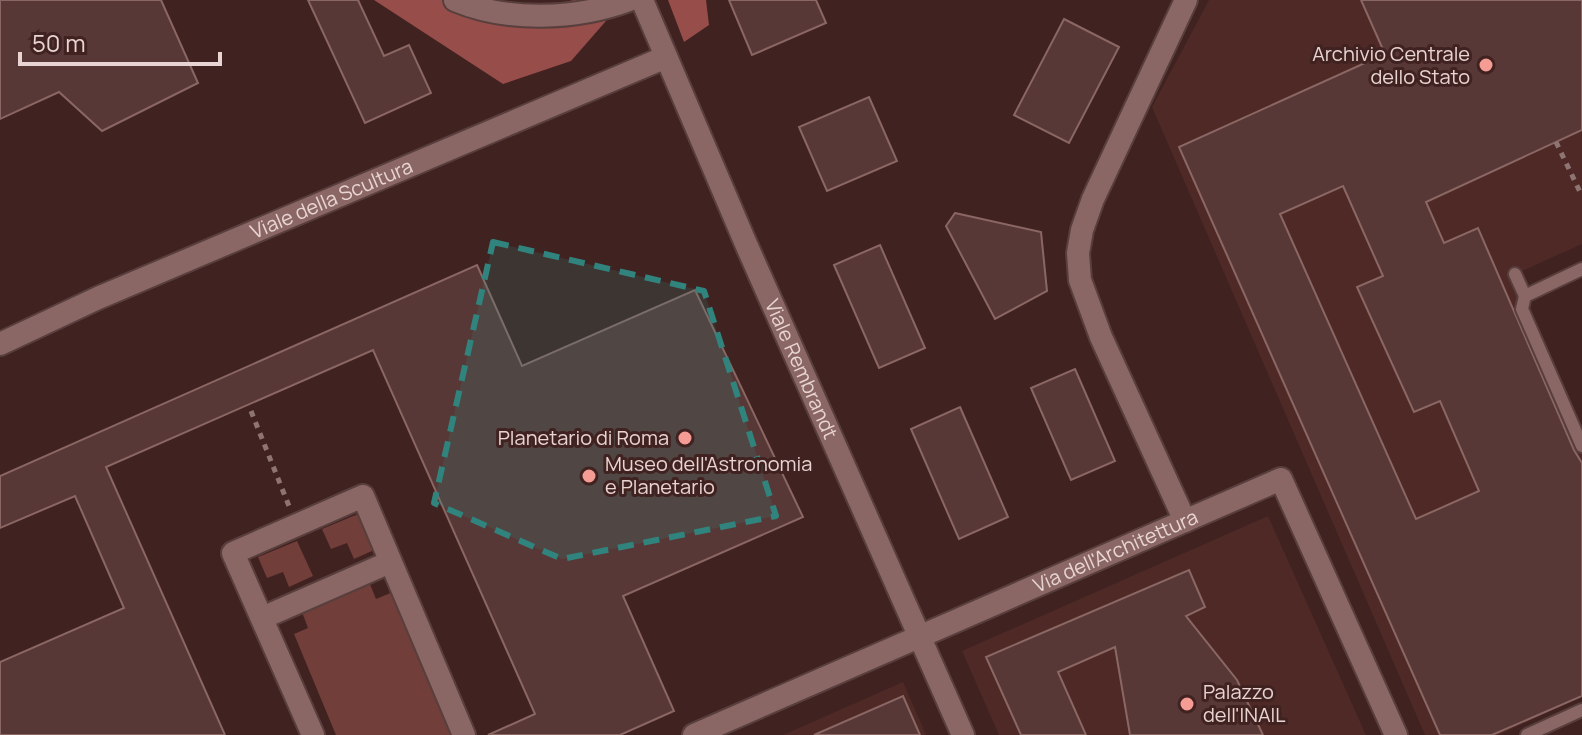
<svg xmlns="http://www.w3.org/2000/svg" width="1582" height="735" font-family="Manrope,sans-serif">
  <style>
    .built { fill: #4e2926 }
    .green { fill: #713e3a }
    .forest { fill: #974d49 }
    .building { fill: #583836; stroke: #8b6764; stroke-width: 2; fill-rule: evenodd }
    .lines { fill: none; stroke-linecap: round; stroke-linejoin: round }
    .service-casing { stroke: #583f3d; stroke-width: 16 }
    .minor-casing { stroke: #583f3d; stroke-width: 26 }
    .path { stroke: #8e7472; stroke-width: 5; stroke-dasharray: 6 6; stroke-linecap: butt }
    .service { stroke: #8a6764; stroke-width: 12 }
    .minor { stroke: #8a6764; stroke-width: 22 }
    .marked { fill: #30847d; fill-opacity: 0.2; stroke: #30847d; stroke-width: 6; stroke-dasharray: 16 10; stroke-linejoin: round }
    .poi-dot { fill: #f59c95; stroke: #402220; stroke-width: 3 }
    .labels { text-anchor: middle; stroke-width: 6; stroke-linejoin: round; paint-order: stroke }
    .poi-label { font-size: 20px; fill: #e8d4d2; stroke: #402220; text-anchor: end }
    .street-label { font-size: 20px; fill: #e8d4d2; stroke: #402220 }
  </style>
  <rect width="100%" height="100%" fill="#402220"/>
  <g class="built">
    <path d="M1209,0H1582V244L1511,276L1582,435V696L1499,735H1425L1152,107Z"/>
    <path d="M1268,516L1366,735H999L962,651Z"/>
    <path d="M903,682L926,735H783Z"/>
  </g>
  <g class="green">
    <path d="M358,514L374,550L354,559L347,543L331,549L322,529Z"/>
    <path d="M297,541L313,576L289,587L283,572L267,578L258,557Z"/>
    <path d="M370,584L376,599L393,592L452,735H336L294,634L308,628L302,612Z"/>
  </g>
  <g class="forest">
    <path d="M374,0H498L531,10L574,0H589L606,21L571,61L503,84Z"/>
    <path d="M668,0H706L709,25L684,42Z"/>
  </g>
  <g class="building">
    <path d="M0,0H161L198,83L102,131L59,92L0,119Z"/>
    <path d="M308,0H358L384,56L409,45L431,93L365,123Z"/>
    <path d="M729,0H816L826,23L752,55Z"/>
    <path d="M1361,0H1582V130L1426,202L1444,243L1478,228L1574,450L1582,463V696L1492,735H1440L1179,147L1385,54ZM1343,186L1383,276L1357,287L1414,412L1440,401L1479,491L1416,519L1280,214Z"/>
    <path d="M1064,19L1119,47L1069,143L1014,115Z"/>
    <path d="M869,97L897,161L827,191L799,127Z"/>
    <path d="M955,213L1041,232L1047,291L995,319L946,226Z"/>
    <path d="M880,245L925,348L879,368L834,265Z"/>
    <path d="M477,265L522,366L695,290L803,517L623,596L674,711L620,735H488L535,714L373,350L106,467L225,735H0V662L124,608L75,496L0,528V476Z"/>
    <path d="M1075,369L1115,461L1071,480L1031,388Z"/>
    <path d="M960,407L1008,517L959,539L911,429Z"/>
    <path d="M1189,570L1205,607L1186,616L1237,680L1263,735H1130L1115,647L1058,672L1086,735H1021L986,657Z"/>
    <path d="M903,696L920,735H814Z"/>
  </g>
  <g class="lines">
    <g class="service-casing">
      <g id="service">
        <path d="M1515,274L1525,296"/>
        <path d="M1525,296L1522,309L1582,446"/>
        <path d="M1525,296L1582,269"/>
        <path d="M1527,735L1582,710"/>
      </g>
    </g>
    <g class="minor-casing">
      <g id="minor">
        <path d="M455,0C507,22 576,20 629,0"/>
        <path id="s1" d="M642,0L746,244L963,735"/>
        <path id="s2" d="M0,344L98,298L666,57"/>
        <path d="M1185,521L1101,337L1080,280L1078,253L1082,230L1093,199L1186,0"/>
        <path d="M262,618L390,562"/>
        <path d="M313,735L233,553L363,496L464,735"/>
        <path id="s3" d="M694,735L1281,479L1396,735"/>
      </g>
    </g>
    <g class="path">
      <path d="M1556,142L1582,196"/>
      <path d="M251,411L289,506"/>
    </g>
    <use href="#service" class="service"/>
    <use href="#minor" class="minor"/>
  </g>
  <path class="marked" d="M493,242L704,291L776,516L562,559L434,503Z"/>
  <g class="poi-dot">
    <circle cx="1486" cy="65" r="8"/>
    <circle cx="685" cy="438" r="8"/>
    <circle cx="589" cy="476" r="8"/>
    <circle cx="1187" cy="704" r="8"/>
  </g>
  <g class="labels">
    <g class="poi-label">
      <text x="1470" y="61">Archivio Centrale<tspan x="1470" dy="23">dello Stato</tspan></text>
      <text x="669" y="445">Planetario di Roma</text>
      <text x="605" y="471" text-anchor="start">Museo dell'Astronomia<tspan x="605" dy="23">e Planetario</tspan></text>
      <text x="1203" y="699" text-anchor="start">Palazzo<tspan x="1203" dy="23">dell'INAIL</tspan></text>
    </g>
    <g class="street-label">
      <text dy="7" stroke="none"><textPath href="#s2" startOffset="362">Viale della Scultura</textPath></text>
      <text dy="7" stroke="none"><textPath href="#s1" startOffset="402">Viale Rembrandt</textPath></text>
      <text dy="7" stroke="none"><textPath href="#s3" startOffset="460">Via dell'Architettura</textPath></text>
    </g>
  </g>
  <path d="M20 52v12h200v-12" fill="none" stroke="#e8d4d2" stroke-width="4"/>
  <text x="32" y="52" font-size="24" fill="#e8d4d2" stroke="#402220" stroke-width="6" paint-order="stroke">50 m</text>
</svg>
